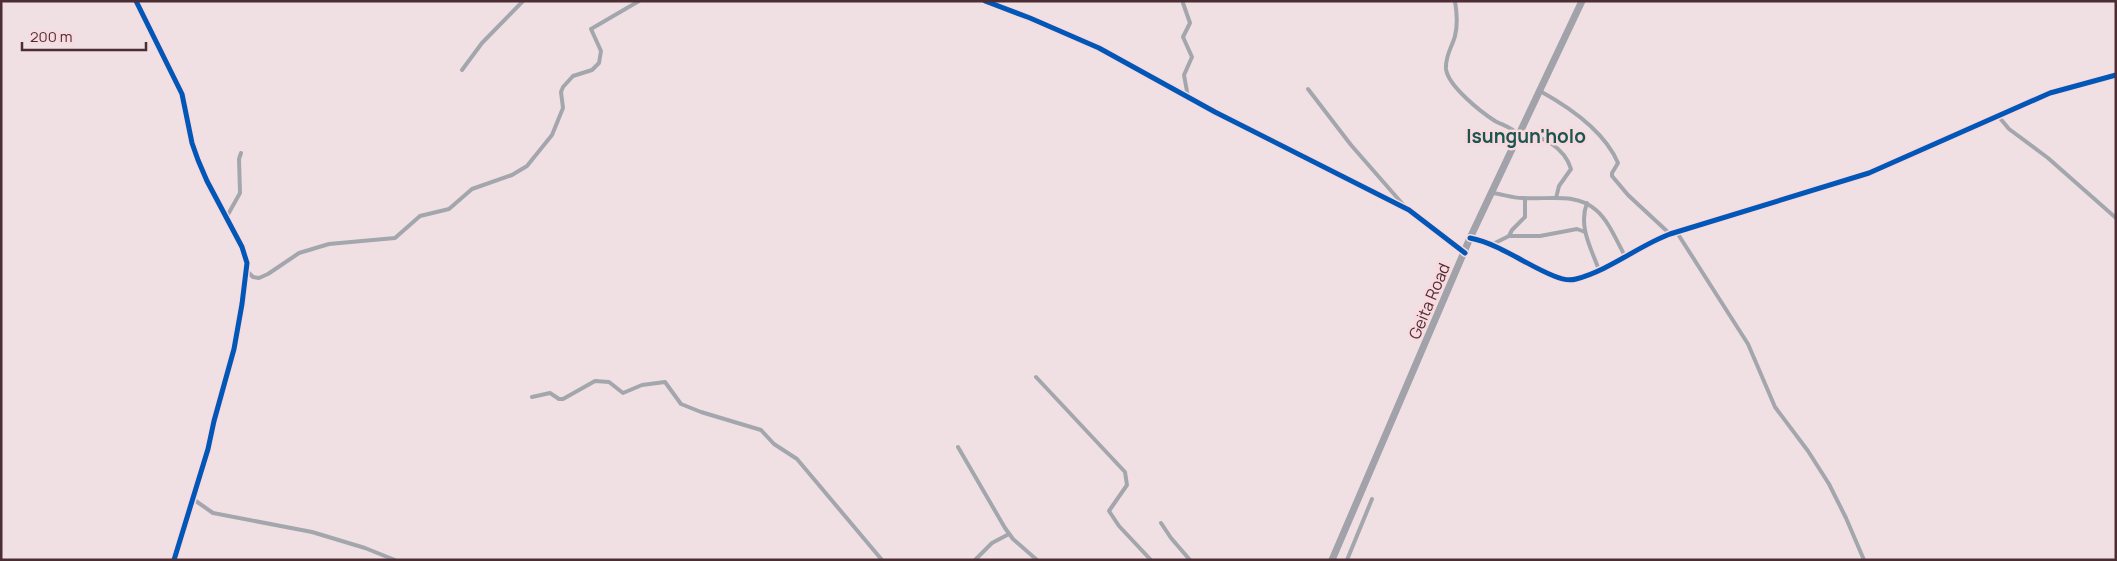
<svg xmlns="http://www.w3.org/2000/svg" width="2117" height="561" font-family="Manrope,sans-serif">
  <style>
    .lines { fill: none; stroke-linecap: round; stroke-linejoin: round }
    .street { stroke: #a3a7ad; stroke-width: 4 }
    .highway { stroke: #a1a2aa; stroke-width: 7 }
    .cycleway-casing { stroke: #f8d9de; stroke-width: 8 }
    .cycleway { stroke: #0057b8; stroke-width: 5 }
    .labels { text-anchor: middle; stroke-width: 5; stroke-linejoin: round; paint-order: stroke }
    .street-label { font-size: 16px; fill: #4b2d33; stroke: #f8d9de }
    .quarter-label { font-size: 19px; font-weight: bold; fill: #1a5550; stroke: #f8d9de }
  </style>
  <rect width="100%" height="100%" fill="#f1e0e3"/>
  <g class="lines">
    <g class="street">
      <path d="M136,1L182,94L192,143L198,160L207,181L242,247L247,263L242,304L234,349L214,421L208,449L174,560"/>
      <path d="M985,1L1030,18L1099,48L1215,112L1409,210L1465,253"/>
      <path d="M1455,1C1457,13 1458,24 1455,36C1452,47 1445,56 1446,69C1448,86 1481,112 1495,121C1502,125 1514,128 1518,135"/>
      <path d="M1183,3L1190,23L1183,37L1192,57L1184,75L1188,97"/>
      <path d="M462,70L482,43L523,1"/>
      <path d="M1308,89L1351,145L1407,209"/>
      <path d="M1540,91C1569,107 1605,132 1618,163L1612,173V176L1628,195L1670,234"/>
      <path d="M1999,117L2009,129L2048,158L2116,218"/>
      <path d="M1521,131C1542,137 1564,146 1571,169L1559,186L1556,198"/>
      <path d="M1492,193C1502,194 1512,198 1522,198C1547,200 1576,192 1596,210C1609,221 1617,242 1625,256"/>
      <path d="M1587,203C1578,226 1591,248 1599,270"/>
      <path d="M226,218L240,193L239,159L241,153"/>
      <path d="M1676,231L1748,344L1775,407L1808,451L1829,484L1846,518L1864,560"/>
      <path d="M1509,236L1512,230L1525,217V198"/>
      <path d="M1470,238C1500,244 1526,265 1554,276C1561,279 1569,281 1576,279C1610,270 1638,246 1670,234L1869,173L2050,93L2116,75"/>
      <path d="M1491,245L1509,236H1540L1577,229L1585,232"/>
      <path d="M247,271L253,277L259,278L268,274L299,253L329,244L395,238L420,216L449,209L472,189L512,175L527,166L552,135L563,108L561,92L563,87L573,76L592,70L599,63L601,51L591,29L639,1"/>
      <path d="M1036,377L1125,472L1127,485L1109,511L1119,526L1151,560"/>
      <path d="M532,397L550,393L559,399H563L595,381L609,382L623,393L642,385L665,382L681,404L701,412L761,430L774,444L797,459L882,560"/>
      <path d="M958,447L1005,528L1013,539L1037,560"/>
      <path d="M193,499L213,513L312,532L365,548L395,560"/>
      <path d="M1161,523L1171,538L1190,560"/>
      <path d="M975,560L992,543L1009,534"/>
      <path d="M1347,560L1372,499"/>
    </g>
    <path class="highway" d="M1332,560L1470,238L1582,1"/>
    <g class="cycleway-casing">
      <g id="cycleway">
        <path d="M136,1L182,94L192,143L198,160L207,181L242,247L247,263L242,304L234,349L214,421L208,449L174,560"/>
        <path d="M985,1L1030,18L1099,48L1215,112L1409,210L1465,253"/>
        <path d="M1470,238C1500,244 1526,265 1554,276C1561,279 1569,281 1576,279C1610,270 1638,246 1670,234L1869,173L2050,93L2116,75"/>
      </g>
    </g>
    <use href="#cycleway" class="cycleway"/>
  </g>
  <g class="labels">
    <g class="street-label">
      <text transform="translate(1429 301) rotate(-67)" y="6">Geita Road</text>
    </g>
    <g class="quarter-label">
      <text x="1526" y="143">Isungun'holo</text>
    </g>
  </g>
  <rect width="2117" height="561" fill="none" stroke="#4b2d33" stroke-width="5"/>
  <path d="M22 42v8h124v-8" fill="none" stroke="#4b2d33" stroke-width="2.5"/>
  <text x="30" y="42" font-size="15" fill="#4b2d33" stroke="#f8d9de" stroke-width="4" paint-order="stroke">200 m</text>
</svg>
